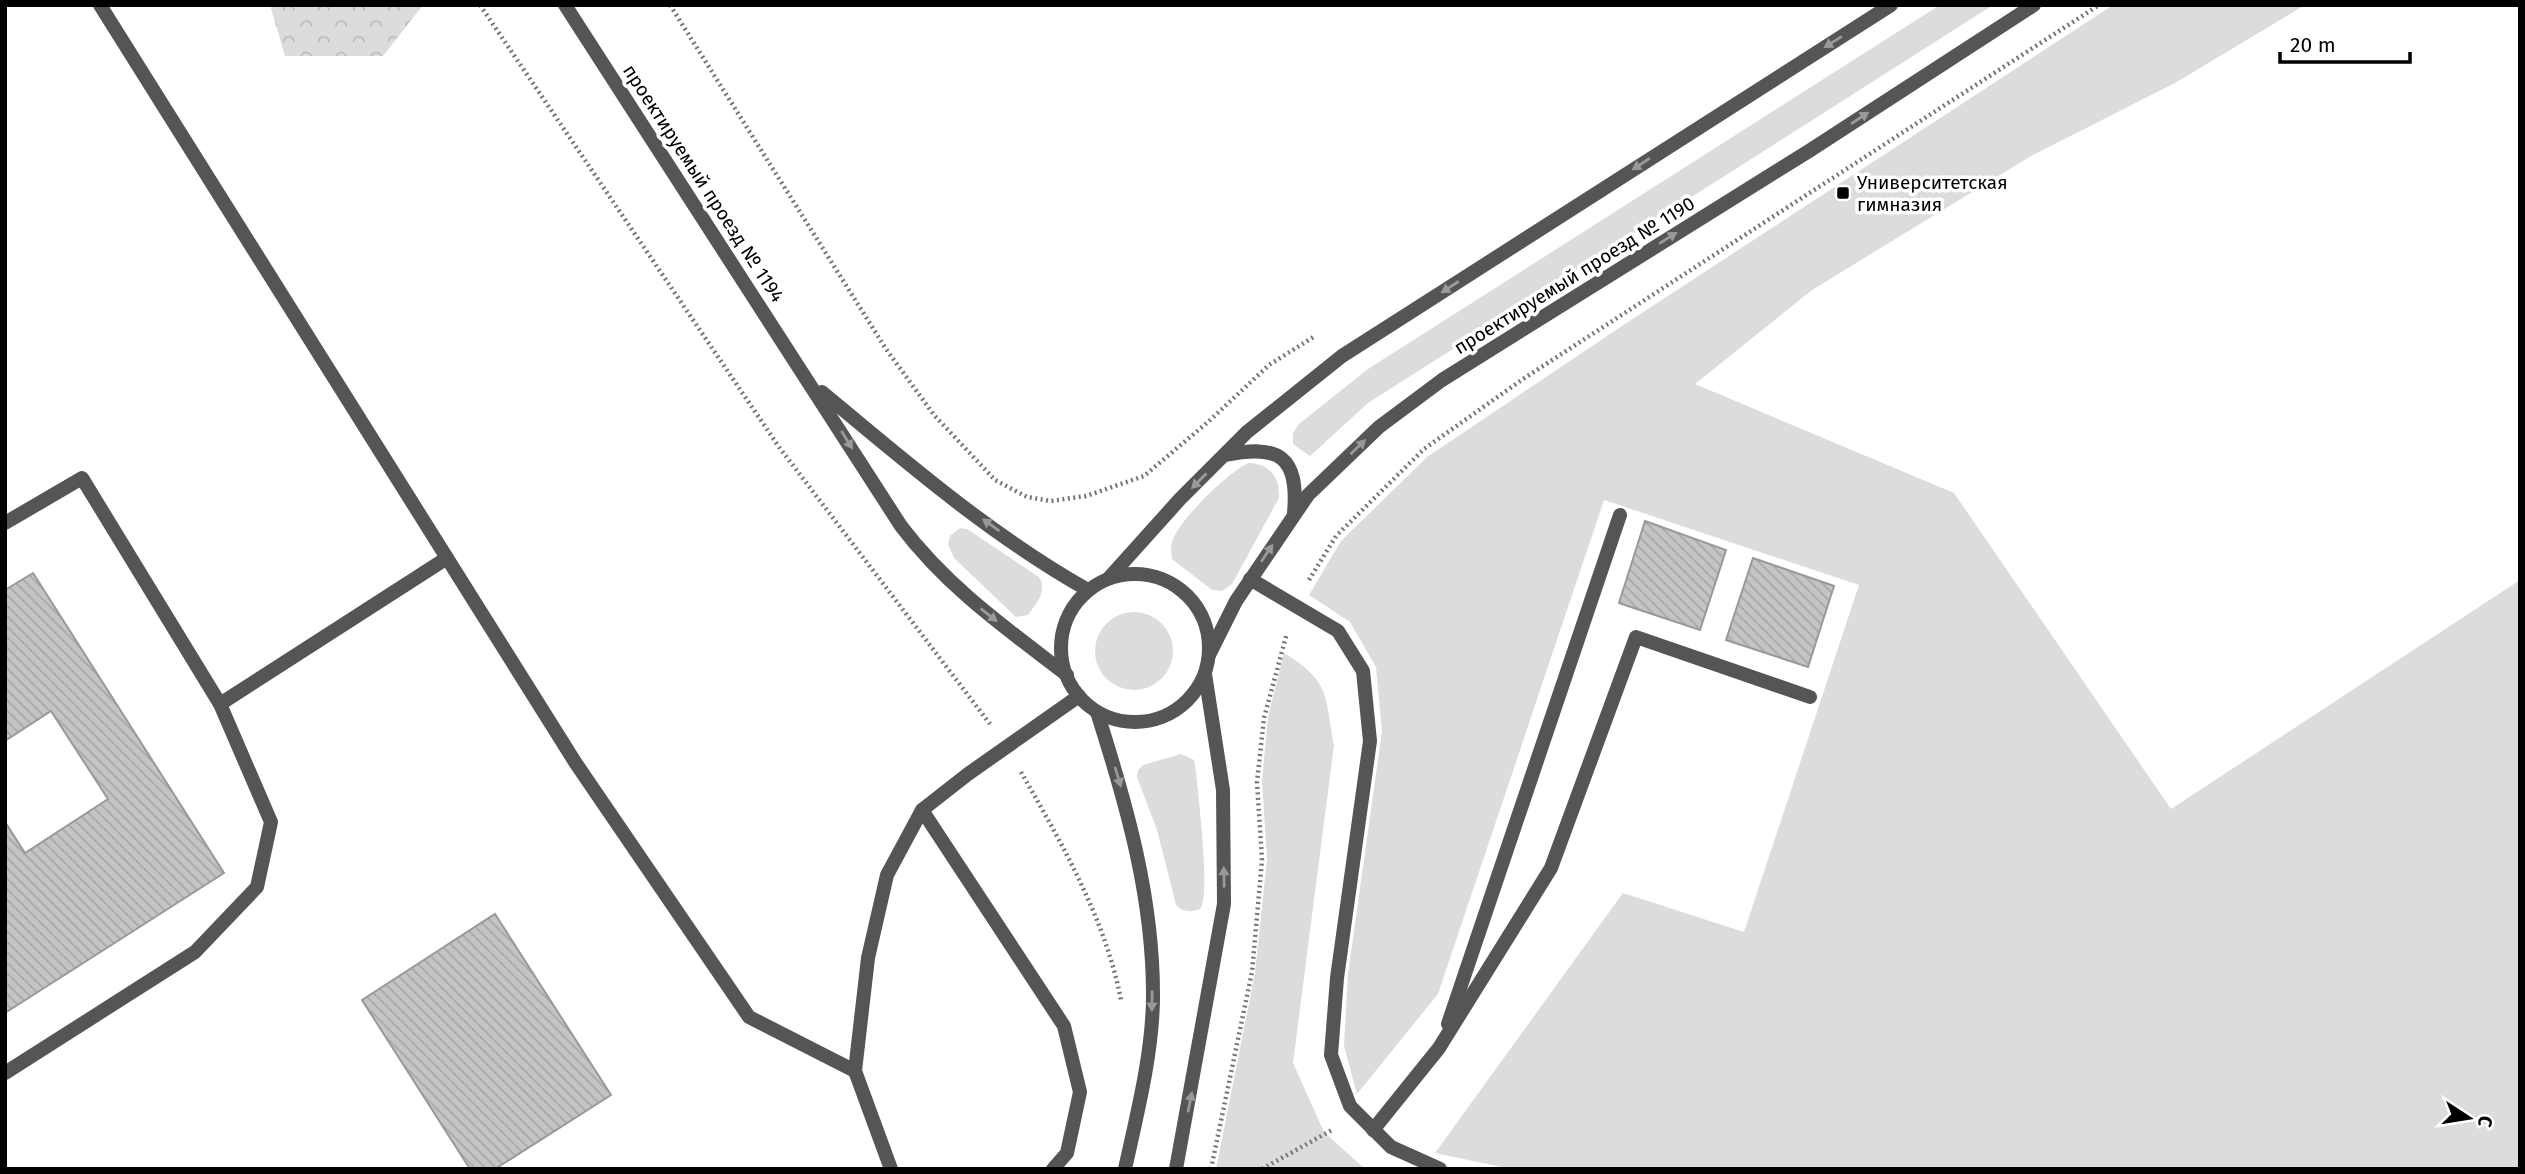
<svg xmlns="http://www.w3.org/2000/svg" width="2525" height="1174" font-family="'Fira Sans',sans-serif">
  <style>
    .green { fill: #dcdcdc }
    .forest { fill: url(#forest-crowns) }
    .building { fill: url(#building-back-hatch); stroke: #999; stroke-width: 2 }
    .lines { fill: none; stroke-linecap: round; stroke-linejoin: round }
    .path { stroke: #777; stroke-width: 4.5; stroke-dasharray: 2 3.5; stroke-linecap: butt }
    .lane { stroke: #555; stroke-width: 14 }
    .street { stroke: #555; stroke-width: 14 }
    .oneway { fill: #999 }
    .poi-dot { fill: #000; stroke: #fff; stroke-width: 2.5 }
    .labels { text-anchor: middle; stroke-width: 7; stroke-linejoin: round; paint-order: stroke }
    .poi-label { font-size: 19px; fill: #000; stroke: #fff; text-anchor: start }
    .street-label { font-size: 19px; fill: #000; stroke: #fff }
  </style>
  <defs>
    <pattern id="forest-crowns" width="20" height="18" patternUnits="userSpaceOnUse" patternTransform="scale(1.75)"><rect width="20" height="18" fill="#dcdcdc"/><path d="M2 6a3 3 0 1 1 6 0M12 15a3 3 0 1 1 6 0" fill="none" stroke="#bbb"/></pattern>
    <pattern id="building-back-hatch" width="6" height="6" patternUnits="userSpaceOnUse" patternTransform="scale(1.75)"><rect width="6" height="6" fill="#c4c4c4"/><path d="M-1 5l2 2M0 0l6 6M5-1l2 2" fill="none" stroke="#a7a7a7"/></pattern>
  </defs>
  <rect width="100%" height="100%" fill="#fff"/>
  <g class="green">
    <path d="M1940,5H1993L1368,403L1310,456L1293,444V433L1299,424L1368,369Z"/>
    <path d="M2113,5H2305L2175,83L2031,156L1812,290L1695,384L1954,493L2171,809L2520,580V1169H1511L1435,1153L1623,893L1744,932L1859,585L1604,500L1438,994L1357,1094L1344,1046L1348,974L1382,731L1376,667L1350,622L1309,595L1341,541L1427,457L1625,324Z"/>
    <path d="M1249,463C1270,464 1280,477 1279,498L1232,584L1222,591L1212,590L1172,559C1171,551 1170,545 1174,537C1182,518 1230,470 1249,463Z"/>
    <path d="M960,528L967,529L1039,577C1048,592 1036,603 1028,615L1016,617L954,558L948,544L950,536Z"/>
    <circle cx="1134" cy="651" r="39"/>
    <path d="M1284,653C1330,681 1325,695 1334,745L1293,1063L1324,1132L1365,1169H1216L1255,973L1267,859L1262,781L1268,717Z"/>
    <path d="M1181,754L1194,760L1196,772C1198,795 1211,896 1200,909C1190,912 1184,913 1176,905L1157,830L1137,777L1138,770L1143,765Z"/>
  </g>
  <path class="forest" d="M270,5H423L383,56H285Z"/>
  <g class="building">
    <path d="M1645,521L1726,550L1700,630L1619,603Z"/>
    <path d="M1753,558L1834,586L1808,667L1726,640Z"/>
    <path d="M33,573L224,873L5,1013V822L25,853L108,799L51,711L5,741V590Z"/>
    <path d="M495,914L611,1095L495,1169H470L362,1000Z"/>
  </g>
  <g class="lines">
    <g class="path">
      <path d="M480,5L779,447L990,724"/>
      <path d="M670,5L886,349L934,415L995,480L1027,497L1051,501L1086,496L1144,476L1208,422L1269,365L1315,336"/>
      <path d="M1309,580L1336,536L1424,449L1523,379L2099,5"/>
      <path d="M1021,772C1062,844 1105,918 1121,1000"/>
      <path d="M1211,1169L1252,972L1262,860L1257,782L1264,718L1287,633"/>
      <path d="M1262,1169L1332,1130"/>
    </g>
    <g class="lane">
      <path d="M100,5L575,762L749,1017L855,1071"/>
      <path d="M5,523L82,478L220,704L271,822L257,887L195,952L5,1073"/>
      <path d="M1250,579L1338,631L1363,671L1370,741L1337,978L1331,1055L1350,1106L1391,1147L1440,1169"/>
      <path d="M220,704L447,558"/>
      <path d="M922,810L1064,1026L1080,1092L1067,1153L1053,1169"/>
      <path d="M1448,1024L1620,515"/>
      <path d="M1373,1130L1439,1048L1551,868L1636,637L1810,697"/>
      <path d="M891,1169L855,1071L868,958L887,875L922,810L968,774L1079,696"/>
    </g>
    <g class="street">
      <path d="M565,5L901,526C947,587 1007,629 1067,675"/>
      <path d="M822,392C907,463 992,536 1088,590"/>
      <path d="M1225,455C1279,444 1299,456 1294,513"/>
      <circle cx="1135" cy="648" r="74"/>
      <path d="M1109,578L1180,499L1247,432L1342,356L1891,5"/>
      <path d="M1209,655L1236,601L1308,495L1379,427L1442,380L1809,151L2034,5"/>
      <path d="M1097,712C1127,806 1154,900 1153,1000C1152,1056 1137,1114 1125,1169"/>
      <path d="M1176,1169L1224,904L1223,790L1205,674"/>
    </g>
  </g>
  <defs><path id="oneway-solid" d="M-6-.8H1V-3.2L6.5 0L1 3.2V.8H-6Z" transform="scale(1.75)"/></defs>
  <g class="oneway">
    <use href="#oneway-solid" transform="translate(1833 42) rotate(148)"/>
    <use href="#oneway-solid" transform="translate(1860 118) rotate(-33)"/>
    <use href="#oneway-solid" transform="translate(1641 164) rotate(147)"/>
    <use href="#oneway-solid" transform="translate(1668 238) rotate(-32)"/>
    <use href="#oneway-solid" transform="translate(1450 287) rotate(147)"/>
    <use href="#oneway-solid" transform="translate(847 440) rotate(58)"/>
    <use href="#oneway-solid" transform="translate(1358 447) rotate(-44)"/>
    <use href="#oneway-solid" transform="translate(1199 481) rotate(135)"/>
    <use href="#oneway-solid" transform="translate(991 525) rotate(-144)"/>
    <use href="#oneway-solid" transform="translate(1267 553) rotate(-56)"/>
    <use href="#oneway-solid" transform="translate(989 615) rotate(38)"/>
    <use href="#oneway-solid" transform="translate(1118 777) rotate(73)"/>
    <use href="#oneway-solid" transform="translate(1224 877) rotate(-91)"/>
    <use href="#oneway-solid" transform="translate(1152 1001) rotate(91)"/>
    <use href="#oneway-solid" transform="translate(1190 1102) rotate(-79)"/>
  </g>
  <rect class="poi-dot" x="1836" y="186" width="14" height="14" rx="3.5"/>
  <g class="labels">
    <g class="poi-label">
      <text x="1857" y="189">Университетская<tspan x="1857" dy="22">гимназия</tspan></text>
    </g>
    <g class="street-label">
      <text transform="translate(704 183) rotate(57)" y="7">проектируемый проезд № 1194</text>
      <text transform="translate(1574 275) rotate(-32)" y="7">проектируемый проезд № 1190</text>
    </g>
  </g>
  <rect width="2525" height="1174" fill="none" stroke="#000000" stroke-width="14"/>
  <g transform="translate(2469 1118) rotate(102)" stroke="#ffffff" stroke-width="5" paint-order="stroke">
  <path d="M0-5L12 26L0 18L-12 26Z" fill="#000000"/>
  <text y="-10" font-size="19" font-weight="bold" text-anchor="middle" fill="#000000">С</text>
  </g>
  <path d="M2280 52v10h130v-10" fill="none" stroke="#000000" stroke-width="3.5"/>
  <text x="2290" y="52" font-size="21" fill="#000000" stroke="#ffffff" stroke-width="5" paint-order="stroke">20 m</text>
</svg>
